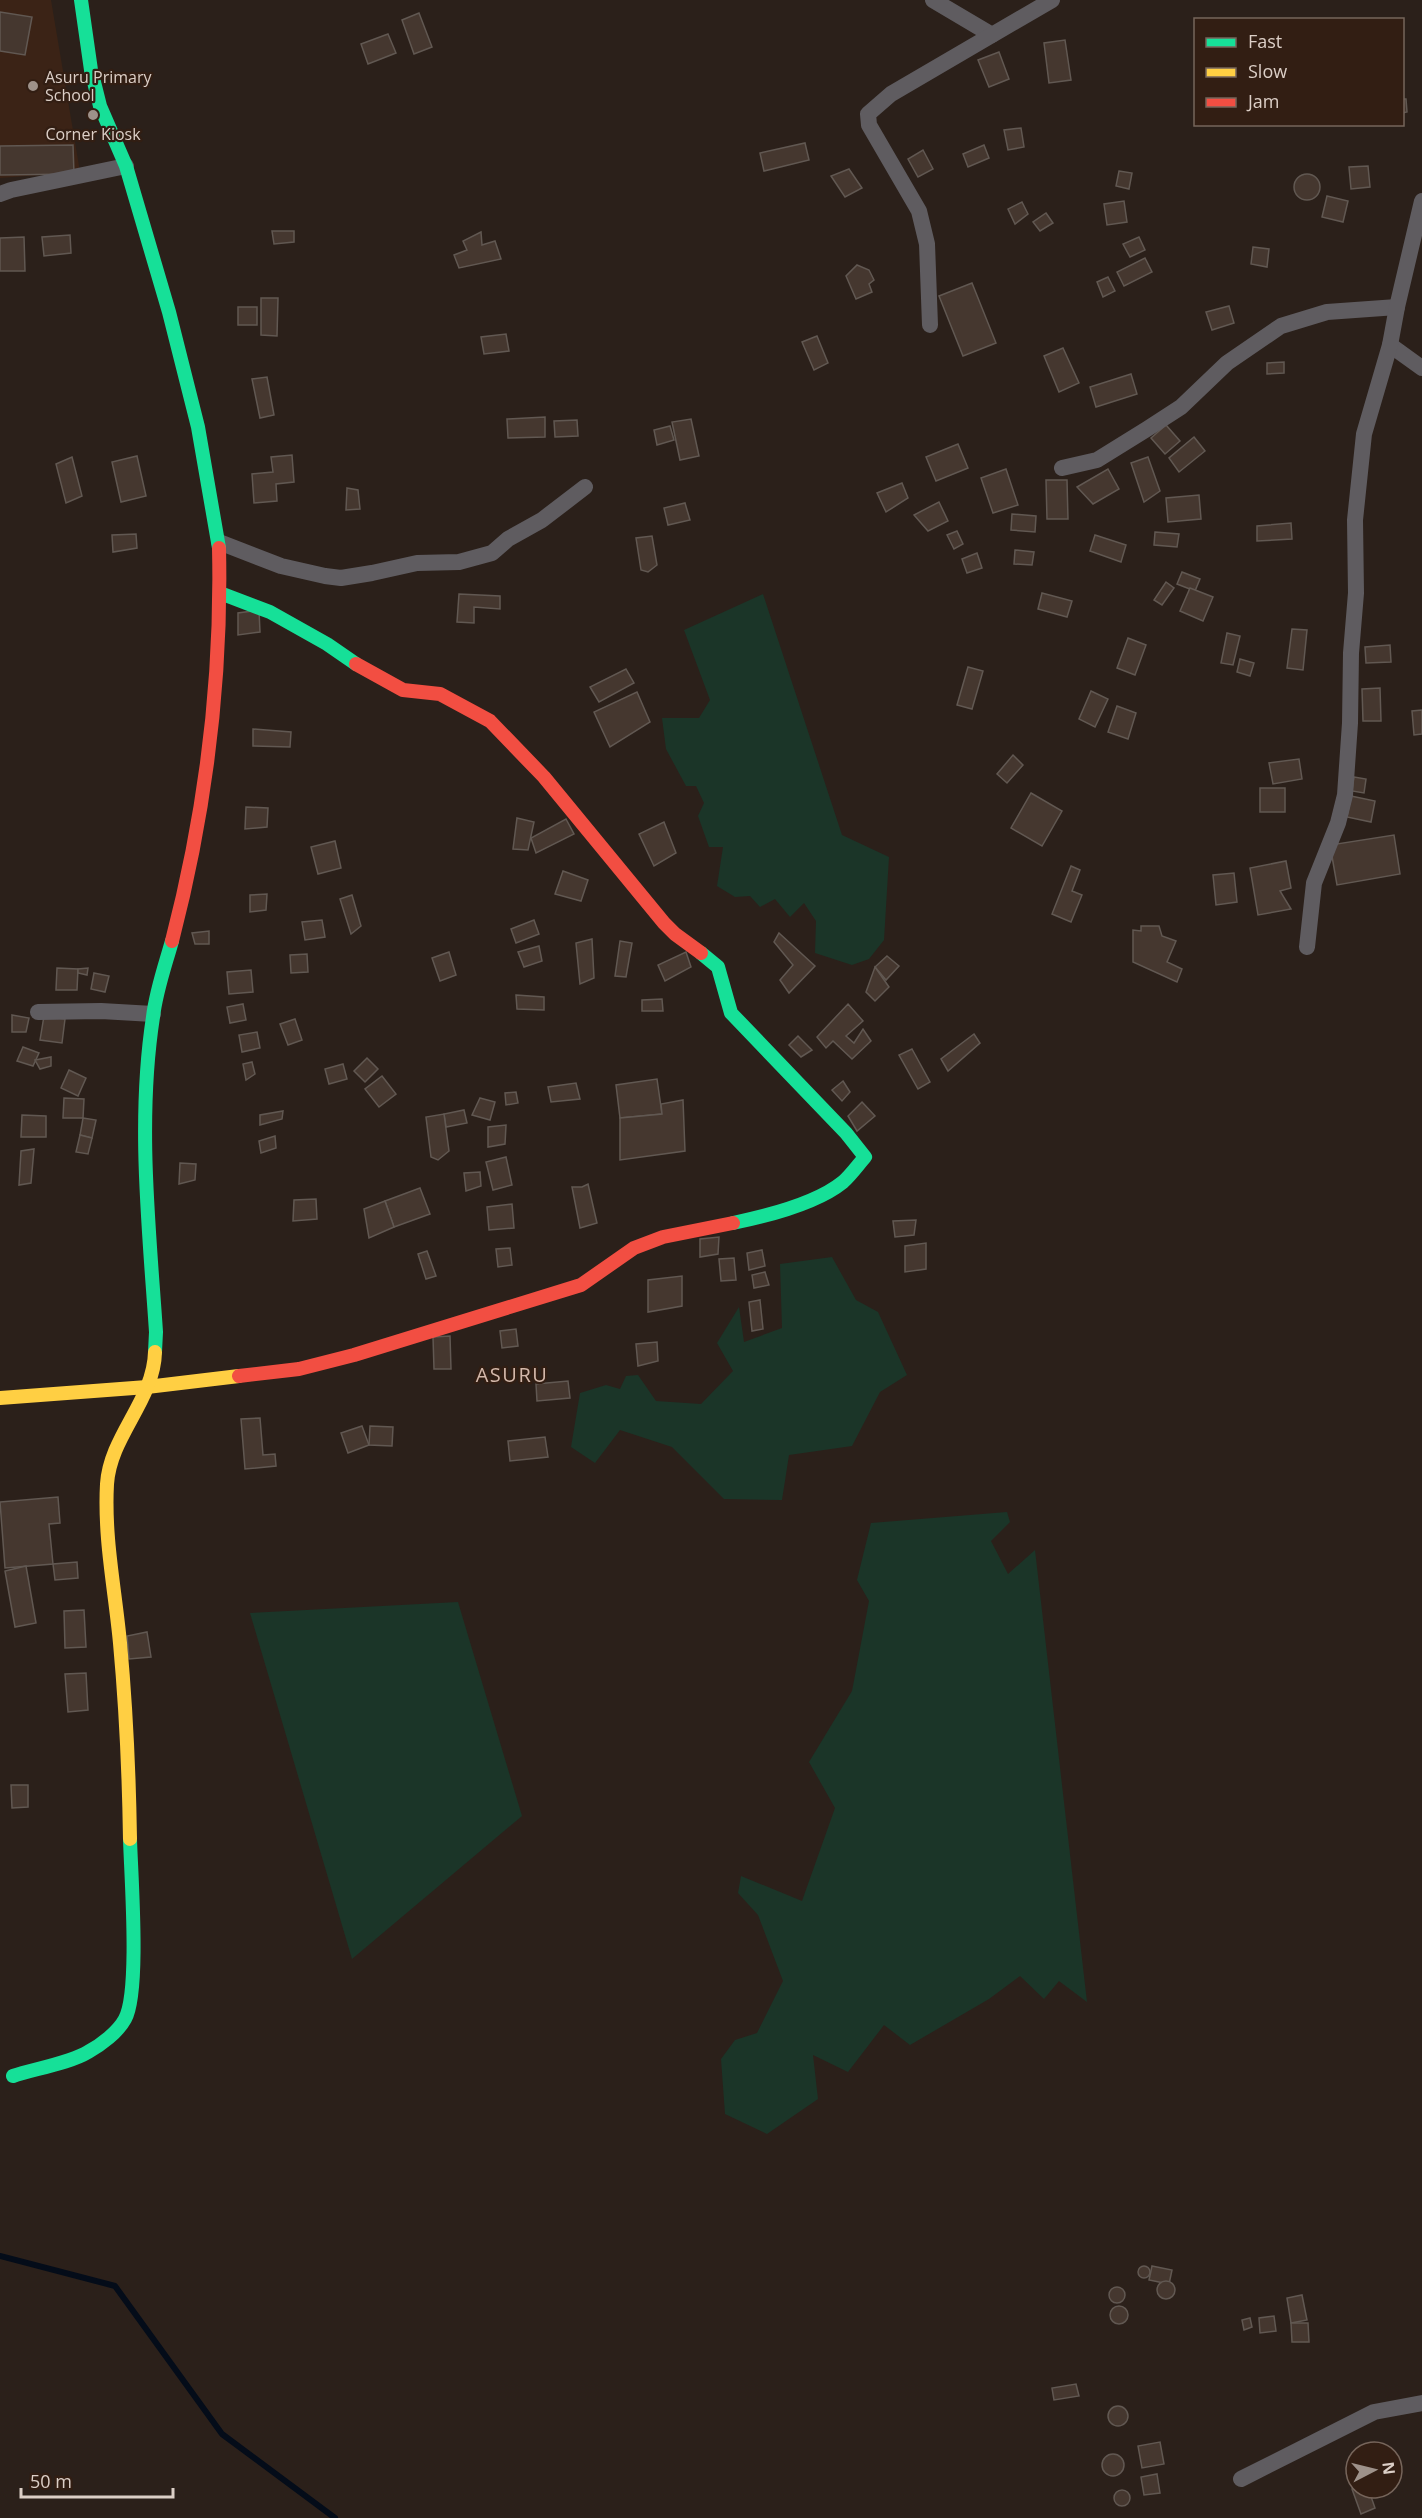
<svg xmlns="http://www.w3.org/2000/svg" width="1422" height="2518" font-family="'Open Sans',sans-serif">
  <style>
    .built { fill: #3b2316 }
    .green { fill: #1b3528 }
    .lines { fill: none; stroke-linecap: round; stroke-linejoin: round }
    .stream { stroke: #040c19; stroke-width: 6 }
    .building { fill: #45372f; stroke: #615852; stroke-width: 1.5 }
    .street { stroke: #5f5c60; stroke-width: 16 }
    .fast { stroke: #16e098; stroke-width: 14 }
    .slow { stroke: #ffcf43; stroke-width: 14 }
    .jam { stroke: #f24e42; stroke-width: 14 }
    .poi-dot { fill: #9e928a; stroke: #321e13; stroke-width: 2 }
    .labels { text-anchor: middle; stroke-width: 4.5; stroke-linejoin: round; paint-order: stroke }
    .poi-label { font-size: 16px; fill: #dccfc7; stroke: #321e13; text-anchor: start }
    .quarter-label { font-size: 20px; letter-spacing: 1.5px; fill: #d3b8aa; stroke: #321e13 }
  </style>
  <rect width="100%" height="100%" fill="#2b201a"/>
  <path class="built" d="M0,0H51L80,172L0,178Z"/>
  <g class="green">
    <path d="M763,594L842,835L889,857L884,940L869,959L852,965L815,953L816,921L804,903L790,917L775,899L760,907L750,896L735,897L717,886L723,847H709L698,816L704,803L696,786H686L666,749L662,718H699L710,700L684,630Z"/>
    <path d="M832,1257L856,1300L878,1312L907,1375L880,1392L852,1446L789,1455L782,1500L724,1499L672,1447L620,1430L595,1463L571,1447L580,1393L606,1385L620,1389L626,1376L638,1375L656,1401L701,1404L733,1371L717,1343L739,1307L744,1342L782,1328L780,1264Z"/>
    <path d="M1007,1512L1010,1522L991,1541L1008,1574L1035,1550L1087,2002L1059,1981L1044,1999L1020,1976L989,1999L910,2045L884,2025L848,2072L813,2055L818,2099L767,2134L725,2114L721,2059L735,2040L757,2033L783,1981L758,1915L738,1893L741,1876L802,1901L835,1808L809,1762L852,1691L869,1601L857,1580L871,1523Z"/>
    <path d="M458,1602L522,1816L352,1959L250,1613Z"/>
  </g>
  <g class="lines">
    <path class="stream" d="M0,2256L115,2286L222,2434L335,2518"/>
  </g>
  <g class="building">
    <path d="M0,12L32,17L25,55L0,51Z"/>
    <path d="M419,13L432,47L414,54L402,20Z"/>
    <path d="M388,34L396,53L368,64L361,44Z"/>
    <path d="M1065,40L1071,80L1049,83L1044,43Z"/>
    <path d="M999,52L1009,79L989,87L978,60Z"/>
    <path d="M1402,99H1406L1407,112L1402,113Z"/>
    <path d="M1021,128L1024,147L1008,150L1004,130Z"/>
    <path d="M805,143L809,160L764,171L760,153Z"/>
    <path d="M73,145L74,174L0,175V146Z"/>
    <path d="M984,145L989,158L968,167L963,154Z"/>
    <path d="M923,150L933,169L918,177L908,159Z"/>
    <path d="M1368,166L1370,187L1351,189L1349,167Z"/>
    <path d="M849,169L862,188L845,197L831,176Z"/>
    <path d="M1119,171L1132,173L1129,189L1116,186Z"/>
    <circle cx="1307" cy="187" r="13"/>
    <path d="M1327,196L1348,201L1343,222L1322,217Z"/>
    <path d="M1124,201L1127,222L1107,225L1104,204Z"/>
    <path d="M1022,202L1028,214L1015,224L1008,209Z"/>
    <path d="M1046,213L1053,223L1040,231L1033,222Z"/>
    <path d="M272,231H294V242L274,244Z"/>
    <path d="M481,232L482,245L495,241L501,259L459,268L454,255L467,250L463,241Z"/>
    <path d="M70,235L71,253L44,256L42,237Z"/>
    <path d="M24,237L25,271H0V238Z"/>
    <path d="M1139,237L1145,250L1130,257L1123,244Z"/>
    <path d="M1253,247L1269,249L1267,267L1251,264Z"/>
    <path d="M1145,258L1152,272L1124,286L1117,272Z"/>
    <path d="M857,265L869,270L874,280L869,284L872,292L856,299L846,276Z"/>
    <path d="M1108,277L1115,291L1103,297L1097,282Z"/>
    <path d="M972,283L996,343L963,356L939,296Z"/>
    <path d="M261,298H278L277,336L261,335Z"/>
    <path d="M1229,306L1234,323L1212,330L1206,312Z"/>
    <rect x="238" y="307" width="19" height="18"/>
    <path d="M506,334L509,351L484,354L481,337Z"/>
    <path d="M817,336L828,363L814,370L802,342Z"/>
    <path d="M1063,348L1079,383L1059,392L1044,356Z"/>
    <path d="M1284,362V373L1267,374V363Z"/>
    <path d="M1131,374L1137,394L1096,407L1090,387Z"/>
    <path d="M267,377L274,415L260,418L252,379Z"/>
    <path d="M545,417V437L508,438L507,419Z"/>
    <path d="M691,419L699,456L680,460L672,422Z"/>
    <path d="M577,420L578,436L555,437L554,421Z"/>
    <path d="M1166,425L1180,441L1165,454L1151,438Z"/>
    <path d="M670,426L674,440L657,445L654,430Z"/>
    <path d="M1194,437L1205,451L1179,472L1169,458Z"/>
    <path d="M958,444L968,468L936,481L926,457Z"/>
    <path d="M292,455L294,482L276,484L277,501L254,503L252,474L273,472L271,457Z"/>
    <path d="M137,456L146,496L121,502L112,462Z"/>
    <path d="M72,457L82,496L66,503L56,464Z"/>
    <path d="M1148,457L1160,491L1144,502L1131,463Z"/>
    <path d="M1006,469L1018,505L993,513L981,478Z"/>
    <path d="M1108,469L1119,489L1093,504L1077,487Z"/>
    <path d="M1046,480H1067L1068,519H1047Z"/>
    <path d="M902,483L908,498L886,512L877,493Z"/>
    <path d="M347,488L358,490L360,509L346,510Z"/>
    <path d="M1199,495L1201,519L1168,522L1166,498Z"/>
    <path d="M939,502L948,521L928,531L914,515Z"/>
    <path d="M685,503L690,520L668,525L664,508Z"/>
    <path d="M1012,514L1036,516L1035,532L1011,530Z"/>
    <path d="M1291,523L1292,539L1257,541V526Z"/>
    <path d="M957,531L963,544L954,549L947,535Z"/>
    <path d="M1155,532L1179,534L1177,547L1154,545Z"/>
    <path d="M136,534L137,548L113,552L112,535Z"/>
    <path d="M1095,535L1126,545L1121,562L1090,551Z"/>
    <path d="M652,536L657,565L648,572L641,570L636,538Z"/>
    <path d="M1015,550L1034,552L1032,565L1014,564Z"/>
    <path d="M977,553L982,568L967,573L962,559Z"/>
    <path d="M1182,572L1200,579L1195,591L1177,584Z"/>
    <path d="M1166,582L1174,588L1162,605L1154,600Z"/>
    <path d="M1190,588L1213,597L1203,621L1180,611Z"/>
    <path d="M1042,593L1072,601L1067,617L1038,609Z"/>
    <path d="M459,594L500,596V609L474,607V623L457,622Z"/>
    <path d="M259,610L260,632L238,635V613Z"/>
    <path d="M1292,629L1307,630L1303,670L1287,668Z"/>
    <path d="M1227,633L1240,636L1233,665L1221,663Z"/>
    <path d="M1128,638L1146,645L1135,675L1117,668Z"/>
    <path d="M1390,645L1391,662L1366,663L1365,647Z"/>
    <path d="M1240,659L1254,663L1250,676L1237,672Z"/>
    <path d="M968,667L983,671L972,709L957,705Z"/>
    <path d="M626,669L634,683L599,702L590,687Z"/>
    <path d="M1380,688L1381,721H1363L1362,689Z"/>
    <path d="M1091,691L1108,699L1095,727L1079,719Z"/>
    <path d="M637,692L650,722L610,747L594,712Z"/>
    <path d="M1117,706L1136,713L1128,739L1108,732Z"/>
    <path d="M1422,710V734L1414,735L1412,711Z"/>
    <path d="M253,729L291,732L290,747L253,746Z"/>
    <path d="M1013,755L1023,765L1007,783L997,774Z"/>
    <path d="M1299,759L1302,779L1273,784L1269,763Z"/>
    <path d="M1354,777L1366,779L1364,793L1352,791Z"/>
    <rect x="1260" y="788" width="25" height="24"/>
    <path d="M1031,793L1062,811L1042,846L1011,828Z"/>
    <path d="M1351,796L1375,801L1371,822L1347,817Z"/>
    <path d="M246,807L268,808L267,827L245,829Z"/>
    <path d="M517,818L534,822L528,850L513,849Z"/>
    <path d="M566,819L574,834L536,853L531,838Z"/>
    <path d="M664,822L676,853L654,866L639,834Z"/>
    <path d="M1394,835L1400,874L1337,885L1330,845Z"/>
    <path d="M335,841L341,868L318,874L311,847Z"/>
    <path d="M1286,861L1291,888L1280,891L1291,909L1258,915L1250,868Z"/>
    <path d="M1071,866L1080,870L1072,891L1082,895L1071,922L1052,914Z"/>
    <path d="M563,871L588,880L581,901L555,894Z"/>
    <path d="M1234,873L1237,902L1216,905L1213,875Z"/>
    <path d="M267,894L266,910L250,912V895Z"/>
    <path d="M352,895L361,926L351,934L340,899Z"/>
    <path d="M322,920L325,937L305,940L302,922Z"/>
    <path d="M534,920L539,934L516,943L511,929Z"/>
    <path d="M1141,926H1159L1162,936L1176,941L1167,962L1182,969L1177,982L1133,962V930L1141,931Z"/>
    <path d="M209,931V944H195L192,933Z"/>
    <path d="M779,933L815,966L789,993L780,980L793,965L774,942Z"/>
    <path d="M592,939L594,978L580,984L576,943Z"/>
    <path d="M620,941L632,943L626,977L615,976Z"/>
    <path d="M539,946L542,961L524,967L518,952Z"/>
    <path d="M449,952L456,975L440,981L432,958Z"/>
    <path d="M686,952L691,967L665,981L658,965Z"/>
    <path d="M307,954L308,972L291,973L290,955Z"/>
    <path d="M887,956L899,966L886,980L875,967Z"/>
    <path d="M875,967L889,987L875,1001L866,992Z"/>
    <path d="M57,968L78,969L77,990H56Z"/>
    <path d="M88,968L87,975L78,973V969Z"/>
    <path d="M251,970L253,992L229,994L227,972Z"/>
    <path d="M94,973L109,976L105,992L91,989Z"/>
    <path d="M516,995L544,997V1010L517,1009Z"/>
    <path d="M662,999L663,1011H642V1000Z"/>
    <path d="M243,1004L246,1020L230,1023L227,1007Z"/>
    <path d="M848,1004L863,1021L846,1036L854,1043L863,1029L871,1041L852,1059L833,1041L826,1048L817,1037Z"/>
    <path d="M12,1015L29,1018L26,1032H12Z"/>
    <path d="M44,1016L65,1019L62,1043L40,1040Z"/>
    <path d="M295,1019L302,1040L288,1045L280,1024Z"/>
    <path d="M257,1032L260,1048L242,1052L239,1035Z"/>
    <path d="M974,1034L980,1043L948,1071L941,1059Z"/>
    <path d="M798,1036L812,1050L801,1057L789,1045Z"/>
    <path d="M23,1047L39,1053L33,1066L17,1061Z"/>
    <path d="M912,1049L930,1082L918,1089L899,1055Z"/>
    <path d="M51,1057V1066L40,1069L35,1060Z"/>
    <path d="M367,1058L378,1069L365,1082L354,1071Z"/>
    <path d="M252,1062L255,1074L246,1080L243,1064Z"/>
    <path d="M343,1064L347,1079L329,1084L325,1069Z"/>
    <path d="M69,1070L86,1078L78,1096L61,1088Z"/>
    <path d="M382,1076L396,1094L379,1107L365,1089Z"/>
    <path d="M657,1079L662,1114L620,1118L616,1085Z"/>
    <path d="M843,1081L850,1092L842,1101L832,1090Z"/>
    <path d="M576,1083L580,1099L551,1102L548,1087Z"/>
    <path d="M516,1092L518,1103L506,1105L505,1093Z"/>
    <path d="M64,1098L84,1099L83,1118H63Z"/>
    <path d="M480,1098L495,1102L490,1120L472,1115Z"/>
    <path d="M683,1100L685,1151L620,1160V1118L662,1114L661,1104Z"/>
    <path d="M862,1102L875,1116L857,1131L848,1116Z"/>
    <path d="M464,1110L467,1123L446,1127L444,1114Z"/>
    <path d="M283,1111L282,1119L260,1125V1115Z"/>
    <path d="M444,1114L449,1151L438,1160L431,1157L426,1117Z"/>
    <path d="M22,1115L46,1116V1137H21Z"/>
    <path d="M83,1118L96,1120L92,1138L80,1135Z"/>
    <path d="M506,1125L505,1144L488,1147V1127Z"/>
    <path d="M80,1135L92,1138L88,1154L76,1152Z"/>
    <path d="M275,1136L276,1148L261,1153L259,1141Z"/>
    <path d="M34,1149L31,1183L19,1185L21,1151Z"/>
    <path d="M506,1157L512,1185L493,1190L486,1162Z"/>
    <path d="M180,1163L196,1164L195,1180L179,1184Z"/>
    <path d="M480,1172L481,1186L466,1191L464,1173Z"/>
    <path d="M588,1184L597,1223L580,1228L572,1187H582Z"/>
    <path d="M420,1188L430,1214L394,1227L385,1201Z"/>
    <path d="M316,1199L317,1219L293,1221L294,1200Z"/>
    <path d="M385,1201L394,1227L369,1238L364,1209Z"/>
    <path d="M512,1204L514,1228L489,1230L487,1207Z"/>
    <path d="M916,1220L914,1235L895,1237L893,1221Z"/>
    <path d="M719,1237L718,1254L700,1257V1239Z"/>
    <path d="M926,1243V1269L905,1272V1246Z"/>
    <path d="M510,1248L512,1265L498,1267L496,1249Z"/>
    <path d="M762,1250L765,1266L749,1270L747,1253Z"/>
    <path d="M427,1251L436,1276L426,1279L418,1254Z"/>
    <path d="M734,1258L736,1280L721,1281L719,1259Z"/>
    <path d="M765,1272L769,1285L754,1288L752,1275Z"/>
    <path d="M682,1276V1306L648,1312V1280Z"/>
    <path d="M760,1300L763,1329L752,1331L749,1302Z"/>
    <path d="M516,1329L518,1346L502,1348L500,1331Z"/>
    <path d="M450,1336L451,1369H434L433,1337Z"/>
    <path d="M657,1342L658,1361L638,1366L636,1344Z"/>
    <path d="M568,1381L570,1398L537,1401L536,1384Z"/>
    <path d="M260,1418L263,1455L275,1454L276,1466L245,1469L241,1419Z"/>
    <path d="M362,1426L369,1445L348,1453L341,1433Z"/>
    <path d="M370,1426L393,1427L392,1446L369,1445Z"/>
    <path d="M545,1437L548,1457L510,1461L508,1441Z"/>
    <path d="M58,1497L60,1523L49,1524L53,1564L5,1568L0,1502Z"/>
    <path d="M77,1562L78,1578L55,1580L53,1564Z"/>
    <path d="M26,1566L36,1623L15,1627L5,1571Z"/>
    <path d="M84,1610L86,1647L65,1648L64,1611Z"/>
    <path d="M147,1632L151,1657L129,1659L127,1636Z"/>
    <path d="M86,1673L88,1710L68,1712L65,1674Z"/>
    <path d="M11,1785H28V1807L12,1808Z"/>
    <circle cx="1144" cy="2272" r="6"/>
    <path d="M1152,2266L1172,2270L1169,2284L1149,2280Z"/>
    <circle cx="1166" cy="2290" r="9"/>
    <circle cx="1117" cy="2295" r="8"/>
    <path d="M1302,2295L1307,2320L1291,2323L1287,2298Z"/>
    <circle cx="1119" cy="2315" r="9"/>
    <path d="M1274,2316L1276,2331L1260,2333L1259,2318Z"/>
    <path d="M1250,2318L1252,2327L1244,2330L1242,2320Z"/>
    <path d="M1291,2323H1308L1309,2342H1292Z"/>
    <path d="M1076,2384L1079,2396L1054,2400L1052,2388Z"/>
    <circle cx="1118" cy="2416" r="10"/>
    <path d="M1160,2442L1164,2464L1142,2468L1138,2446Z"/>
    <circle cx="1113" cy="2465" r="11"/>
    <path d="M1157,2474L1160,2493L1144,2495L1141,2477Z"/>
    <path d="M1356,2488H1368L1375,2508L1361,2514L1352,2489Z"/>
    <circle cx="1122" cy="2498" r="8"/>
  </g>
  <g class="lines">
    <g class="street">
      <path d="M933,0L992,35"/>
      <path d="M0,194L11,190L126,166"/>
      <path d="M930,325L927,244L919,211L869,125L868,114L891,94L1052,0"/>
      <path d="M1390,345L1422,368"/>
      <path d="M1062,468L1097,460L1147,429L1181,407L1227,363L1281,326L1327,312L1397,307"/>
      <path d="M219,542L281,566L325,576L341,578L372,573L417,563L459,562L492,553L508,539L542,520L585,487"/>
      <path d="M1307,947L1314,883L1338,823L1345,795L1350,723L1351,653L1356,593L1355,520L1364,434L1390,345L1397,307L1422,201"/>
      <path d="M38,1012L101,1011L153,1014"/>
      <path d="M1241,2479L1374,2412L1422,2403"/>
    </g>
    <g class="fast">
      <path d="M81,0L91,70L100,106L126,166L169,312L198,427L219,548"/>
      <path d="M220,593L270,612L327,644L356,664"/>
      <path d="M701,953L718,967L731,1013L846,1133L865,1157C858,1165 851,1175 843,1182C816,1204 767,1216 733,1223"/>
      <path d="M155,1352L156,1332C149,1227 137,1121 153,1017C156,991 165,966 172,941"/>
      <path d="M13,2076C34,2069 70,2063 88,2052C101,2045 118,2032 125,2019C140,1992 131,1876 130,1839"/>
    </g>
    <g class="slow">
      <path d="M0,1398L147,1387L239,1376"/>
      <path d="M130,1839C129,1774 126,1708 120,1643C115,1589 104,1539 107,1484C110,1436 154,1400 155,1352"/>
    </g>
    <g class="jam">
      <path d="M356,664L403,690L440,694L490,721L544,777L664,923L675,934L701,953"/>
      <path d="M172,941C205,814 222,680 219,548"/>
      <path d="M239,1376L299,1369L354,1355L581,1285L634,1248L663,1237L733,1223"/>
    </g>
  </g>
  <g class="poi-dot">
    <circle cx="33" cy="86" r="6"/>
    <circle cx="93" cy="115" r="6"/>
  </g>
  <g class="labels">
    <g class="poi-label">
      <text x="45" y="83">Asuru Primary<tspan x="45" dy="18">School</tspan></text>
      <text x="93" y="140" text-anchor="middle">Corner Kiosk</text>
    </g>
    <g class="quarter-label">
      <text x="512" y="1382">ASURU</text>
    </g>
  </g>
  <rect x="1194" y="18" width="210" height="108" fill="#321e13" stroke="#76655b" stroke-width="1.5"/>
  <rect x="1206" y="38" width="30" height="9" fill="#16e098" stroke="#76655b" stroke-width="1.5"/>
  <text x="1248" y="48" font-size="18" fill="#dccfc7">Fast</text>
  <rect x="1206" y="68" width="30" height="9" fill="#ffcf43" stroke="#76655b" stroke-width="1.5"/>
  <text x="1248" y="78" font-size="18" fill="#dccfc7">Slow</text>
  <rect x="1206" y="98" width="30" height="9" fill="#f24e42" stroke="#76655b" stroke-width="1.5"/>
  <text x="1248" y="108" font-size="18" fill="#dccfc7">Jam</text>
  <g transform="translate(1374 2470) rotate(83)"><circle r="28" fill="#321e13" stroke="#76655b" stroke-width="1.5"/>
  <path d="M0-4.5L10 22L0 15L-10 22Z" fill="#9e928a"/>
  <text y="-9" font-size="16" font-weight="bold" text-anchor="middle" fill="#dccfc7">N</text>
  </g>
  <path d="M21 2488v9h152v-9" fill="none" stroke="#dccfc7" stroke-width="3"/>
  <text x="30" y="2488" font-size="18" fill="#dccfc7" stroke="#321e13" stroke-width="4.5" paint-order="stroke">50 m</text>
</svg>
